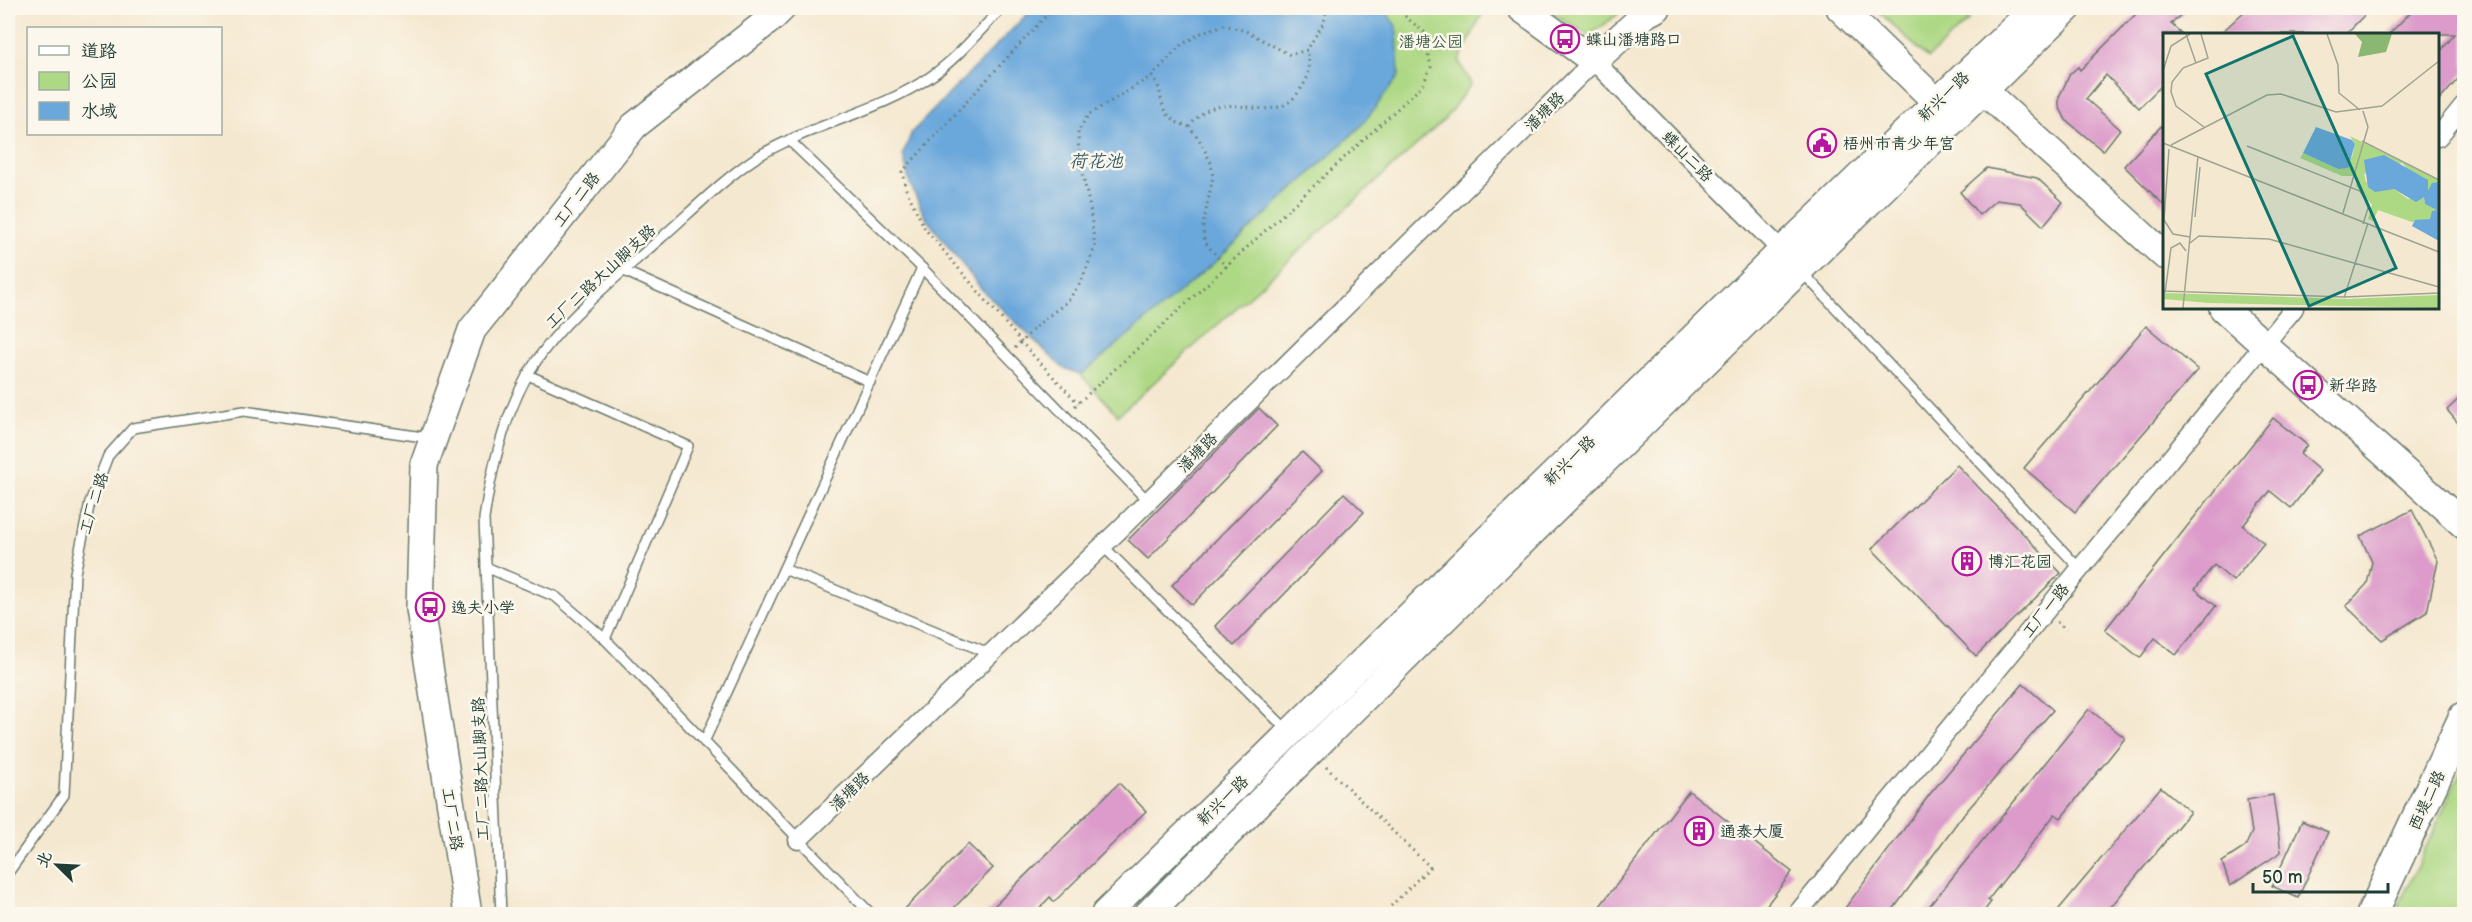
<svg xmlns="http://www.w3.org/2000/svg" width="2472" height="922" font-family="'Balsamiq Sans','LXGW WenKai TC',sans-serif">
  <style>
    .green { fill: #add884; stroke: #668a5c; stroke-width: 1.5 }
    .water { fill: #6aa7db; stroke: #447288; stroke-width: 1.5 }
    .building { fill: #dc9bca }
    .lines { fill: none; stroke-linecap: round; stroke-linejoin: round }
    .lane-casing { stroke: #6a796b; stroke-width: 12 }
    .street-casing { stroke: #6a796b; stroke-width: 21 }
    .secondary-casing { stroke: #6a796b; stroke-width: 30 }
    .primary-casing { stroke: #6a796b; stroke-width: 33 }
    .path { stroke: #6a796b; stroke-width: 3; stroke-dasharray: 1.5 4.5; stroke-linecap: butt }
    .lane { stroke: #fff; stroke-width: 9 }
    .street { stroke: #fff; stroke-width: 18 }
    .secondary { stroke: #fff; stroke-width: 27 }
    .primary { stroke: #fff; stroke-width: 30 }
    .labels { text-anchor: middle; stroke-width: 5; stroke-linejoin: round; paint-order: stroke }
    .poi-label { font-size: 16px; fill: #1f3d34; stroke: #fbf7ec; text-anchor: start }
    .park-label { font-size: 16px; fill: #3b5c44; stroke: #fbf7ec }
    .street-label { font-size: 16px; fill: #1f3d34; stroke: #fbf7ec }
    .water-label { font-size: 18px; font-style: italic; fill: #365d66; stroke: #fbf7ec }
    .inset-road { fill: none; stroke: #9fa492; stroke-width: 1.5 }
    .view { fill: #0f766e; fill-opacity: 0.15; stroke: #0f766e; stroke-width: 3 }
    .inset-edge { fill: none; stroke: #1f3d34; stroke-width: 3 }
  </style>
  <rect width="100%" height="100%" fill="#fbf7ec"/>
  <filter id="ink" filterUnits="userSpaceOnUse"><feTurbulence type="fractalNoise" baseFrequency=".0167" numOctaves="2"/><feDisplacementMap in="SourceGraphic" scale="12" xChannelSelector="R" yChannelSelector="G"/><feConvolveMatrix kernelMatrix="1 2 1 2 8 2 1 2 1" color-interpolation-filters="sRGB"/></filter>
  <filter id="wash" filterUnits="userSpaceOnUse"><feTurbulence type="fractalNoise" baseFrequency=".008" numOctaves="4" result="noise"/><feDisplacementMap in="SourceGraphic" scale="24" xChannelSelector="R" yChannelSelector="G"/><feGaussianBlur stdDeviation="1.35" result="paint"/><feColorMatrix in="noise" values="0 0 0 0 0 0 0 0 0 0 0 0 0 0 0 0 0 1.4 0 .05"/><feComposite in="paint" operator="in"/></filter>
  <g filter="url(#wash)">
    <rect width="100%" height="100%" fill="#f5e8d0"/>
    <g class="green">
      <path d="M1378,8H1485L1459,61L1471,84L1444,120L1118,415L1081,375L1215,262L1361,126L1386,12Z"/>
      <path d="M1544,8H1626L1589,36Z"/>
      <path d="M1875,8H1957L1969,20L1928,58Z"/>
      <path d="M2464,765V914H2395Z"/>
    </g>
    <path class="water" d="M1033,8H1378L1386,12L1397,27L1399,76L1361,126L1215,262L1081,375L1062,367L983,291L925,217L909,181L903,154L912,132Z"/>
    <g id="blocks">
      <g class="building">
        <path d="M2142,8H2188L2171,24L2182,34H2164V83L2139,108L2106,75L2086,99L2120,129L2103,151L2066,120L2059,106V97L2070,74L2078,67L2080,70Z"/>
        <path d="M2248,8H2371L2346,34H2220Z"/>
        <path d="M2415,8H2464V72L2438,102V54L2455,34H2389Z"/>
        <path d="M2164,123V205L2124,166Z"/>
        <path d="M1987,168L2037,178L2063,202L2043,226L2020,203L1996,200L1979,215L1960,192Z"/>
        <path d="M2146,326L2198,370L2075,512L2024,468Z"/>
        <path d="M2464,394V430L2447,410Z"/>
        <path d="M1259,408L1277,426L1148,559L1128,540Z"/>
        <path d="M2273,418L2307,445L2300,454L2320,471L2291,508L2270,491L2243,526L2264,543L2233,581L2214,565L2195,589L2216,606L2176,655L2155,638L2140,658L2105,630Z"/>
        <path d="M1302,452L1322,471L1192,605L1172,585Z"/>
        <path d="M1957,465L2061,573L1976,656L1872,549Z"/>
        <path d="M1344,493L1364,512L1234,646L1215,626Z"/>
        <path d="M2412,510L2438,561L2427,612L2382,640L2346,606L2367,584L2372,562L2360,536Z"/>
        <path d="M2023,684L2053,710L1959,820L1889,915H1854L1845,908L1930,794Z"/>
        <path d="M2089,709L2125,738L2061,818L2055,814L1988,900L1991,902L1981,915H1922Z"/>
        <path d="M1119,783L1146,811L1054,902L1050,897L1033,915H985Z"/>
        <path d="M2161,787L2190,812L2104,915H2054Z"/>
        <path d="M1689,791L1792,872L1759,915H1593Z"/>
        <path d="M2273,795L2281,852L2230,886L2222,862L2245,847L2252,832L2247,800Z"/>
        <path d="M2302,821L2328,832L2298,898L2272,886Z"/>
        <path d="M968,844L993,868L947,915H899Z"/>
      </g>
    </g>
  </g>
  <g filter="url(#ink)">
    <use href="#blocks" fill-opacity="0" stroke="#6a796b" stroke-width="1.5"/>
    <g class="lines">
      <g class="lane-casing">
        <g id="lane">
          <path d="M789,140L922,268L1148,501"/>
          <path d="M624,271L870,382"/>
          <path d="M1802,272L2079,568"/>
          <path d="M528,375L688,446L605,639"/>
          <path d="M1103,546L1289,732"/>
          <path d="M486,567L556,597L605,639L871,914"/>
          <path d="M784,569L991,654"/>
          <path d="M704,742L922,268"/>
          <path d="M8,873L64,795L75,573L90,502L108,456L133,428L244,411L430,438"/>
          <path d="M501,914L484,519C491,470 503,420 527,376C557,323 615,279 660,239C691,212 722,180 757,157C811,124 877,113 930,77C958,58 979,31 1002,8"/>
        </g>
      </g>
      <g class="street-casing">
        <g id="street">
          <path d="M2438,137L2464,105"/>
          <path d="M798,840L1120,529L1594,61L1782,251"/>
          <path d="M1797,914L2294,308"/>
        </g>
      </g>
      <g class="secondary-casing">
        <g id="secondary">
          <path d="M1521,8L1594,61L1647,13L1657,8"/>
          <path d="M1840,8L1948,113"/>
          <path d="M1970,78L2164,255"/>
          <path d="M2223,308L2464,525"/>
          <path d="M468,914L420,609L424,465L472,330L634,126L773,17L782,8"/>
          <path d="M1105,914L1782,251L2035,8"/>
          <path d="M1148,914C1451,609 1760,308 2068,8"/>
        </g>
      </g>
      <g class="primary-casing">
        <path id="primary" d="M2372,914L2464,717"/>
      </g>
      <g class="path">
        <path d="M1053,8L902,172L906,189L925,229L1029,351L1078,403"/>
        <path d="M1152,76L1159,88L1162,103L1167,114L1178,123L1189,127L1199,139L1211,163L1213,177L1203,225L1204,241L1227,268"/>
        <path d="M1189,127C1224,78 1271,135 1300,90C1310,76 1311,67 1307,50"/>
        <path d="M1015,348L1042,321L1067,302L1081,282L1095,247L1090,208L1079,156L1078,132L1088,115L1152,76L1181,45L1203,32L1224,25L1246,31L1290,55L1307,50L1324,22L1327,8"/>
        <path d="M1075,406L1422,86L1431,67L1424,32L1395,8"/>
        <path d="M2057,622L2066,630"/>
        <path d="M1326,767L1430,867L1383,914"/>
      </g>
      <use href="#lane" class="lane"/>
      <use href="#street" class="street"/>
      <use href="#secondary" class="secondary"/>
      <use href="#primary" class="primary"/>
    </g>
  </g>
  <defs>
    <g id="bus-ring" transform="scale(1.5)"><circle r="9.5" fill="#fbf7ec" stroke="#b5179e" stroke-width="1.5"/><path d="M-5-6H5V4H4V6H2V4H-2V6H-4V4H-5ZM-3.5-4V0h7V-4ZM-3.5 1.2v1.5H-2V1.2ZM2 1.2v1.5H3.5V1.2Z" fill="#b5179e"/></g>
    <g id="civic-ring" transform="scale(1.5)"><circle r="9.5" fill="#fbf7ec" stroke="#b5179e" stroke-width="1.5"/><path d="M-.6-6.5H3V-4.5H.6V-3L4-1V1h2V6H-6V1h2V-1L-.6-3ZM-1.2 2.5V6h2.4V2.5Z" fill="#b5179e"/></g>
    <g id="building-ring" transform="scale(1.5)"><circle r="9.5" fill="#fbf7ec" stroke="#b5179e" stroke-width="1.5"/><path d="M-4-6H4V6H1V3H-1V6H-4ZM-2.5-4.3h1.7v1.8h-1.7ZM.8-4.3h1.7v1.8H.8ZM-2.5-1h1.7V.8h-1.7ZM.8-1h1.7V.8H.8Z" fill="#b5179e"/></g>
  </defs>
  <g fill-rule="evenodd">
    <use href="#bus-ring" x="1565" y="39"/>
    <use href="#civic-ring" x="1822" y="143"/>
    <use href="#bus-ring" x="2308" y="385"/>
    <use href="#building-ring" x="1967" y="561"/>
    <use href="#bus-ring" x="430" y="607"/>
    <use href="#building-ring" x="1699" y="831"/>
  </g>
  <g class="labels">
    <g class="poi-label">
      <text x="1586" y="45">蝶山潘塘路口</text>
      <text x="1843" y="149">梧州市青少年宫</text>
      <text x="2329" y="391">新华路</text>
      <text x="1988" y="567">博汇花园</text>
      <text x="451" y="613">逸夫小学</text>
      <text x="1720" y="837">通泰大厦</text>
    </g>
    <g class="park-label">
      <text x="1431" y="47">潘塘公园</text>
    </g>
    <g class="street-label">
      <text transform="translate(1943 96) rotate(-44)" y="6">新兴一路</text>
      <text transform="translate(1544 111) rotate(-45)" y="6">潘塘路</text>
      <text transform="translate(1688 156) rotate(45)" y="6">蝶山二路</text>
      <text transform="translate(576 199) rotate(-52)" y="6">工厂二路</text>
      <text transform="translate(600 276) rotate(-43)" y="6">工厂二路大山脚支路</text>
      <text transform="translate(1197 452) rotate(-45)" y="6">潘塘路</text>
      <text transform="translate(1569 460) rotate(-44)" y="6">新兴一路</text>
      <text transform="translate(93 503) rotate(-73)" y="6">工厂二路</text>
      <text transform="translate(2045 610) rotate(-51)" y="6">工厂一路</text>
      <text transform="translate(480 769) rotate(-92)" y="6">工厂二路大山脚支路</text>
      <text transform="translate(849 791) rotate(-44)" y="6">潘塘路</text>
      <text transform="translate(1222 800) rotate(-44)" y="6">新兴一路</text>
      <text transform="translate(2426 800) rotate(-65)" y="6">西堤二路</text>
      <text transform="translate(453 819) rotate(81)" y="6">工厂二路</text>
    </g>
    <g class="water-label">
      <text x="1096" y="167">荷花池</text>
    </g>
  </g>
  <g transform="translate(2163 33)">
    <rect width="276" height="276" fill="#f5e8d0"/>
    <path d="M187,103L276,147L266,159L239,130L201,141L203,149L231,156L245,166L261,164L262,171L275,175L267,186L249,189L215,177L210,188L205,186L209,172L193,153L194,143H179L137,125L140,120L175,136L189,124L192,111ZM0,260L185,266L276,262V275L46,270L0,266Z" fill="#add884"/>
    <path d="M192,1H229L223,19L195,24L199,9Z" fill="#8ab872"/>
    <path d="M153,94L189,107L192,111L185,135L175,136L140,120ZM221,122L265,147V158L269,150L276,149V208L249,193L252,187L267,186L269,178L274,177L262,171L261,164L253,169L231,156L212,159L205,154L201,127Z" fill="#6aa7db"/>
    <path class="inset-road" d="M23,1L33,30M38,1L45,25L20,35L9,49L8,59L13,73L41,94M164,1L175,32L176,60L197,77M0,38L8,13L27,1M199,108L276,147M0,110L276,219M8,112L104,62L118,61L173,79L219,73L276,28M84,113L197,158L206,172L200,191M6,116L1,187L10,201L27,204M180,180L205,94L200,78M32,184L37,134M80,205L106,206L276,254M27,210L36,203L80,205M0,258L181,264L276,260M2,260L8,215L17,210L23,218M181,265L205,190M20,275L35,123"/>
    <path class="view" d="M130,3L233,235L146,273L43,41Z"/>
    <rect width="276" height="276" class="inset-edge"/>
  </g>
  <rect width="2472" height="922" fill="none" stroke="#fbf7ec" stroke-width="30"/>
  <rect x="27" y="27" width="195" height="108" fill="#fbf7ec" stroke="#a3ada2" stroke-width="1.5"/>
  <rect x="39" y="46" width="30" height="9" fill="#ffffff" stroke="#a3ada2" stroke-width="1.5"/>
  <text x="81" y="57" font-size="18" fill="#1f3d34">道路</text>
  <rect x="39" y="72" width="30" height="18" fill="#add884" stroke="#a3ada2" stroke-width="1.5"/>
  <text x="81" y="87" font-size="18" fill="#1f3d34">公园</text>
  <rect x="39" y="102" width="30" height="18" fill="#6aa7db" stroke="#a3ada2" stroke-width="1.5"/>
  <text x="81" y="117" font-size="18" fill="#1f3d34">水域</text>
  <g transform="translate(57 865) rotate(294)" stroke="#fbf7ec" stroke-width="4.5" paint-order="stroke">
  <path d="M0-4.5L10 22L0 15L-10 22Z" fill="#1f3d34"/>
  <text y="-9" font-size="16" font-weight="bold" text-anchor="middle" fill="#1f3d34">北</text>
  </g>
  <path d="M2253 883v9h135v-9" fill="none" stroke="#1f3d34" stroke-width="3"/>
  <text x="2262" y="883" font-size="18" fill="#1f3d34" stroke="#fbf7ec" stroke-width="4.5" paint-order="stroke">50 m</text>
</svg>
